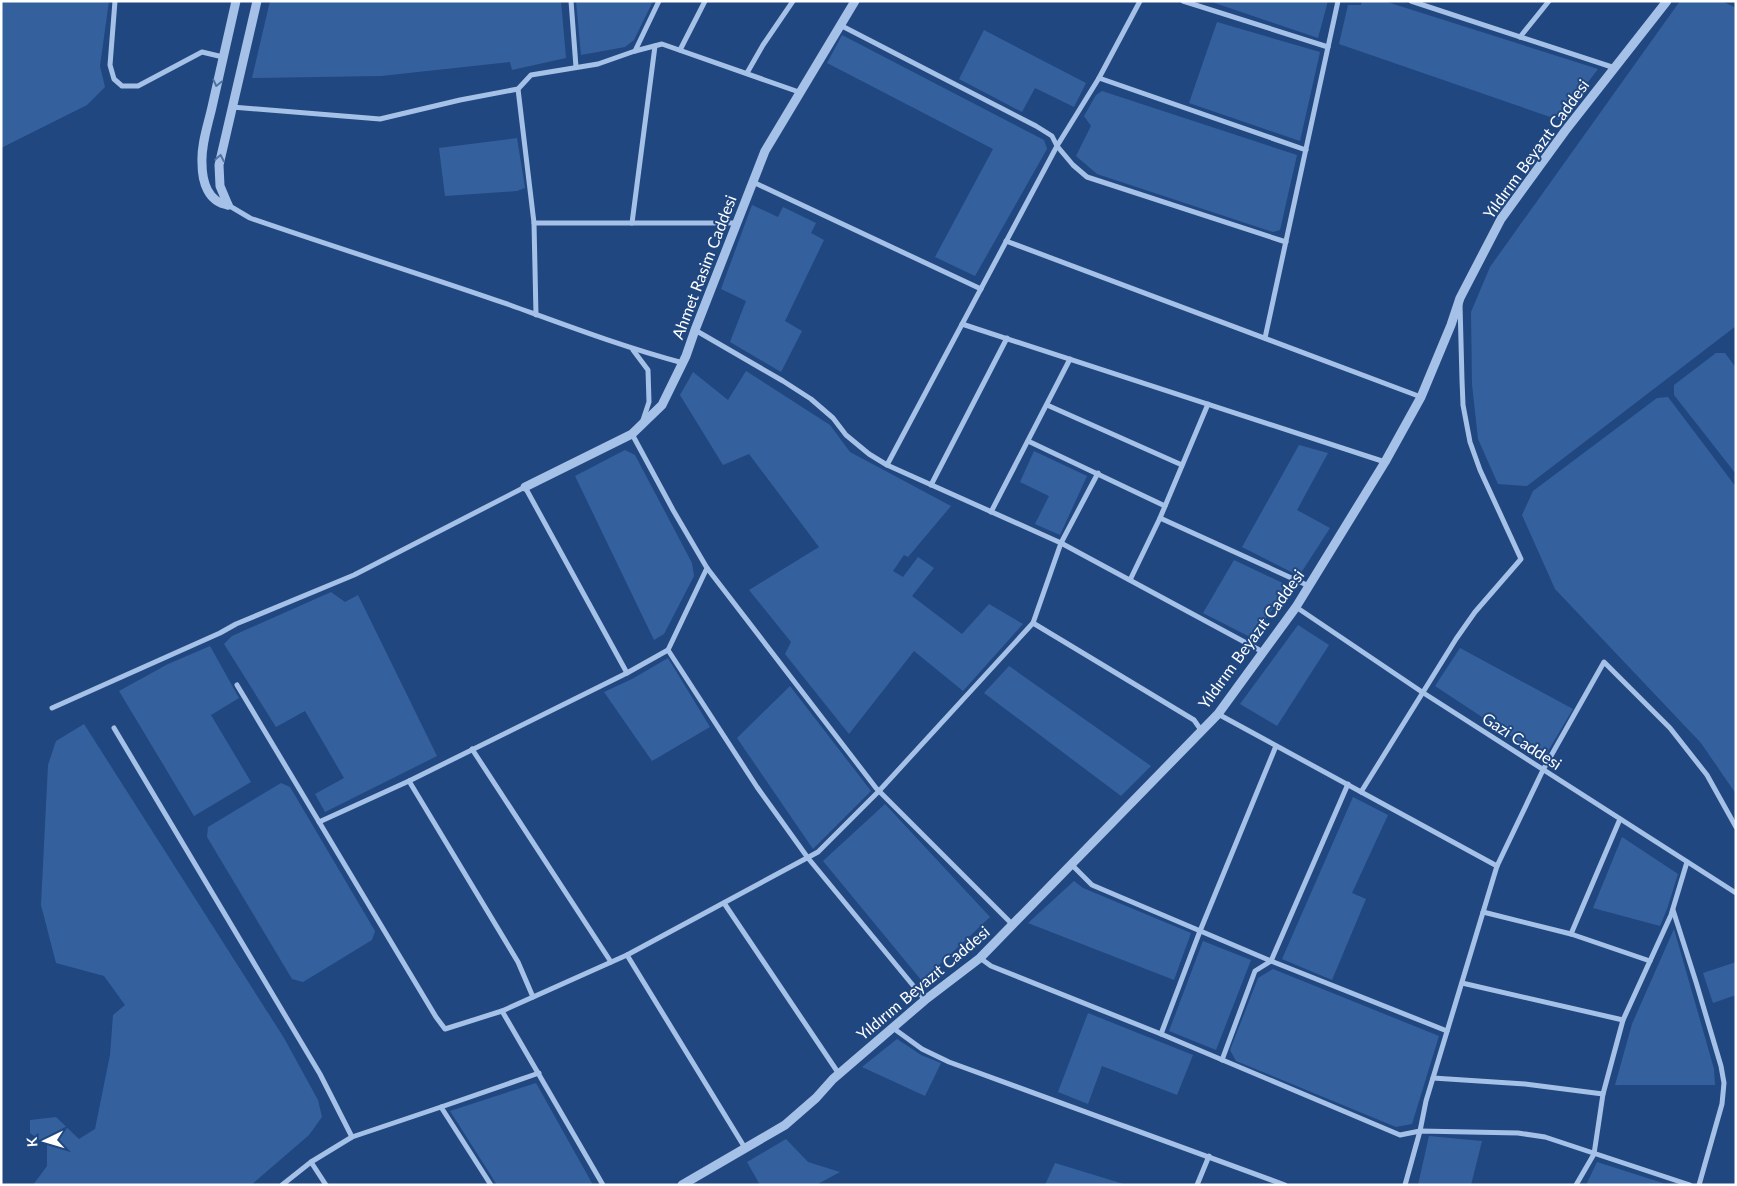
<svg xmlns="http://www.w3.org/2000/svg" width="1737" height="1186" font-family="Lato,sans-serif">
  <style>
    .green { fill: #34619d }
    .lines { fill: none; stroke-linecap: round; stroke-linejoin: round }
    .minor { stroke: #a5c1e7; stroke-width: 5 }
    .tertiary { stroke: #a5c1e7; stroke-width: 9 }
    .oneway { stroke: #4f72a3 }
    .labels { text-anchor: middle; stroke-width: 4; stroke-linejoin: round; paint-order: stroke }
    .street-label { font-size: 16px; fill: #fff; stroke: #20477f }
  </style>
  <rect width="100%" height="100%" fill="#20477f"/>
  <g class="green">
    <path d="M1,1H109L100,66L105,87L87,105L1,148Z"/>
    <path d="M270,1H561L566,58L512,70L510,62L381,76L252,78Z"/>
    <path d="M576,1H653L634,40L625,47L581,55Z"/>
    <path d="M1209,1H1328L1318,38Z"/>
    <path d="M1362,1H1384L1598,69L1559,120L1339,44L1348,5H1361Z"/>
    <path d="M1680,1H1722L1736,8V326L1527,486L1498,484L1478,439L1472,384L1471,312L1490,267Z"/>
    <path d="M1217,22L1320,52L1300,141L1189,103Z"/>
    <path d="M984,30L1086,83L1074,107L1035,88L1022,112L959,79Z"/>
    <path d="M842,35L1044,140L1047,149L975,276L935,257L993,149L827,63Z"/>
    <path d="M1102,91L1297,155L1280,230L1273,232L1097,174L1076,156L1091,126L1084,116L1096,95Z"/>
    <path d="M517,138L525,188L517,191L445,196L439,148Z"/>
    <path d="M752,205L778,217L783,207L816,223L811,233L824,240L785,321L802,331L781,372L730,342L746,301L721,289Z"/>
    <path d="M1716,353H1725L1736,368V474L1674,395V385Z"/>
    <path d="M746,371L830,425L850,452L951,506L908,557L904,555L893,571L903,577L918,557L934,568L912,596L962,634L989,604L1023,624L963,691L914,651L849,734L785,654L791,642L749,590L819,547L749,454L723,465L680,395L693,372L728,400Z"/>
    <path d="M1668,397L1736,487V794L1701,743L1555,589L1522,515L1533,491L1657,398Z"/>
    <path d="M1299,445L1328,453L1297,510L1330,528L1299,576L1242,547Z"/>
    <path d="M625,450L635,455L692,563L694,576L664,634L654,640L575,476Z"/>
    <path d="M1034,451L1087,476L1060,535L1035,524L1049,496L1020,482Z"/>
    <path d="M1234,560L1289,586L1252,638L1203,613Z"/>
    <path d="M331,592L345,602L358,595L437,756L325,812L315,794L344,778L305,711L276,727L224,644L232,636Z"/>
    <path d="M1298,625L1329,645L1277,726L1240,704Z"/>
    <path d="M210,646L239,698L211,715L251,782L194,816L119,691L168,664Z"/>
    <path d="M1460,648L1573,709L1544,758L1435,686Z"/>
    <path d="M668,658L710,727L652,761L604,692L632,679Z"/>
    <path d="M1009,666L1151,766L1121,796L984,693Z"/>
    <path d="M790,686L871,791L813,849L737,738Z"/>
    <path d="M84,724L284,1038L318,1100L322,1117L309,1135L251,1185H33L47,1166V1145L30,1133V1120L56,1117L79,1139L95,1129L110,1055L113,1015L125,1005L104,976L56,963L41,905L48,765L56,741Z"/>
    <path d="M281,783L290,787L375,931L372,940L303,982L292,979L207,837L208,827Z"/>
    <path d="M1353,797L1388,815L1352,893L1366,899L1332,980L1282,959Z"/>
    <path d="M885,804L990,917L922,981L823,861Z"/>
    <path d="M1622,837L1678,874L1667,909L1660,926L1593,908Z"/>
    <path d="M1074,881L1083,888L1191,933L1174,980L1028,923Z"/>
    <path d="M1674,929L1714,1069L1715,1085H1615L1632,1024Z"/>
    <path d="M1203,941L1251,960L1216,1050L1169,1031Z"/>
    <path d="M1736,962V995L1713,1003L1703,973Z"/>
    <path d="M1273,969L1439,1036L1412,1124L1396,1127L1236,1061L1230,1050L1258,978Z"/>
    <path d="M1088,1013L1193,1055L1177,1095L1102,1066L1088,1104L1058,1092Z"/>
    <path d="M897,1039L921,1055L941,1063L925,1096L862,1067Z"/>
    <path d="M536,1083L593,1185H497L450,1111Z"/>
    <path d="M1429,1136L1482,1141L1471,1185H1418Z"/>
    <path d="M786,1139L808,1162L840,1172L816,1185H760L747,1162Z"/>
    <path d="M1597,1162L1669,1185H1586Z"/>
    <path d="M1055,1163L1127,1185H1045Z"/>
  </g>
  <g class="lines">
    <g class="minor">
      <path d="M115,1L110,65L114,79L122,86H138L202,52L223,57"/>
      <path d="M571,1L576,67"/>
      <path d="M1183,1L1328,47"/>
      <path d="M1411,1L1615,68"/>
      <path d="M840,25L1036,126L1052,136L1057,146L1073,165L1087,177L1286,242"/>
      <path d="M1520,37L1549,1"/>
      <path d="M680,50L705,1"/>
      <path d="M635,51L659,1"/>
      <path d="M747,73L763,45L793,1"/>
      <path d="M1099,78L1140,1"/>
      <path d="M518,89L534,223L536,315"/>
      <path d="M232,107L380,119L460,100L518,89L531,75L598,64L635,51L662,44L799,92"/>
      <path d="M753,182L981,289"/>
      <path d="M228,205L250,218C337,248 424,275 510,305C568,326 623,347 683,363"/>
      <path d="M534,223H736"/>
      <path d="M632,223L655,46"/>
      <path d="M1006,241L1421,397"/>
      <path d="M962,324L1385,462"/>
      <path d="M695,330L783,381L811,399L833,418L846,435L869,454L887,465L1061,543L1263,652"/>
      <path d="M1265,338L1338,1"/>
      <path d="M633,350L648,370L649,402L642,423"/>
      <path d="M1047,405L1182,465"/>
      <path d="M632,434L673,510L707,568L876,788L1013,925"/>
      <path d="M1028,441L1165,506"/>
      <path d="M887,465L1057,146L1099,78L1306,150"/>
      <path d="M931,485L1007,338"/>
      <path d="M991,512L1070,359"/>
      <path d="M1160,518L1309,586"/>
      <path d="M1130,580L1160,518L1208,404"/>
      <path d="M1296,607L1422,692L1736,893"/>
      <path d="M1033,623L1194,720L1201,730"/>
      <path d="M668,650L757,787L808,858L925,1000"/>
      <path d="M237,685L436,1017L445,1029L502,1011L627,955L818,852L879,791L1033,623L1061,543L1098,473"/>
      <path d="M52,708L220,633L236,624L354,575L525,487L627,673"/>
      <path d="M1218,714L1497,866"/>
      <path d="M114,728L320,1074L352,1137"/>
      <path d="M472,749L611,962"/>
      <path d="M409,781L518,962L533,997"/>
      <path d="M1361,792L1456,639L1475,612L1521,559L1480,470L1470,442L1463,405L1462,380L1460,304"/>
      <path d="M319,822L409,781L627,673L668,650L707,568"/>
      <path d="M1072,865L1092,885L1271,961L1447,1031"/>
      <path d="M724,903L839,1074"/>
      <path d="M1673,910L1696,982L1721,1066L1724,1083L1722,1104L1699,1185"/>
      <path d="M1483,912L1571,934L1650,961"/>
      <path d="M1571,934L1620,819"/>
      <path d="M627,955L745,1148"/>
      <path d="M980,958L991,966L1161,1034L1400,1135L1420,1131L1518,1133L1545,1137L1690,1185"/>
      <path d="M1462,983L1623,1020"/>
      <path d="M502,1011L603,1185"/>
      <path d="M893,1028L922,1049L949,1062L1285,1185"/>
      <path d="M1161,1034L1200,931L1276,746"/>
      <path d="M1222,1060L1255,971L1271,961L1348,784"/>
      <path d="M1433,1078L1525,1084L1603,1094"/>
      <path d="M311,1162L326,1185"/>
      <path d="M282,1185L311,1162L352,1137L441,1107"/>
      <path d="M491,1185L441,1107L539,1073"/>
      <path d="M1197,1185L1209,1156"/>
      <path d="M1405,1185L1420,1131L1426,1101L1497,866L1543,770L1604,662L1670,728L1707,775L1736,827"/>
      <path d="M1576,1185L1594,1154L1603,1094L1623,1020L1671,915L1687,862"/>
    </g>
    <g class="tertiary">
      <path d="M228,205C208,202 202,182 202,163C201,144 208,125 212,107C220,71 228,36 236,1"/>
      <path d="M228,205L220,186L219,165L257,1"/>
      <path d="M525,487L632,434L662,405L686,356L695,330L765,151L855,1"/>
      <path d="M682,1185L785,1125L816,1098L833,1079L925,1000L980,958L1218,714L1296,607L1385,462L1421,397L1451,325L1460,298L1501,219L1565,131L1667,1"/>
    </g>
  </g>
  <defs><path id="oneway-chevron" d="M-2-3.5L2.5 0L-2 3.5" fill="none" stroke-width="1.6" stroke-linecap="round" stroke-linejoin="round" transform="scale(1.25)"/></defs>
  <g class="oneway">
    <use href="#oneway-chevron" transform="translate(217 83) rotate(103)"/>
    <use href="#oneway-chevron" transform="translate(220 158) rotate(-79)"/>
  </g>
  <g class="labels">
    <g class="street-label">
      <text transform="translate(1536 149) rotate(-54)" y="6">Yıldırım Beyazıt Caddesi</text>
      <text transform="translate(704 267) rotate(-69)" y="6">Ahmet Rasim Caddesi</text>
      <text transform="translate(1251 639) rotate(-54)" y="6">Yıldırım Beyazıt Caddesi</text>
      <text transform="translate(1522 741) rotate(33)" y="6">Gazi Caddesi</text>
      <text transform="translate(923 983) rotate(-40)" y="6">Yıldırım Beyazıt Caddesi</text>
    </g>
  </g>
  <rect width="1737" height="1186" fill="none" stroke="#ffffff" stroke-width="5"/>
  <g transform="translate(45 1141) rotate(265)" stroke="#20477f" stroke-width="4" paint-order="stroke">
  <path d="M0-4L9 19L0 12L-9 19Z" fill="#ffffff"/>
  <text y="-8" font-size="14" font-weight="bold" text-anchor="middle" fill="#ffffff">K</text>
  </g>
</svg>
